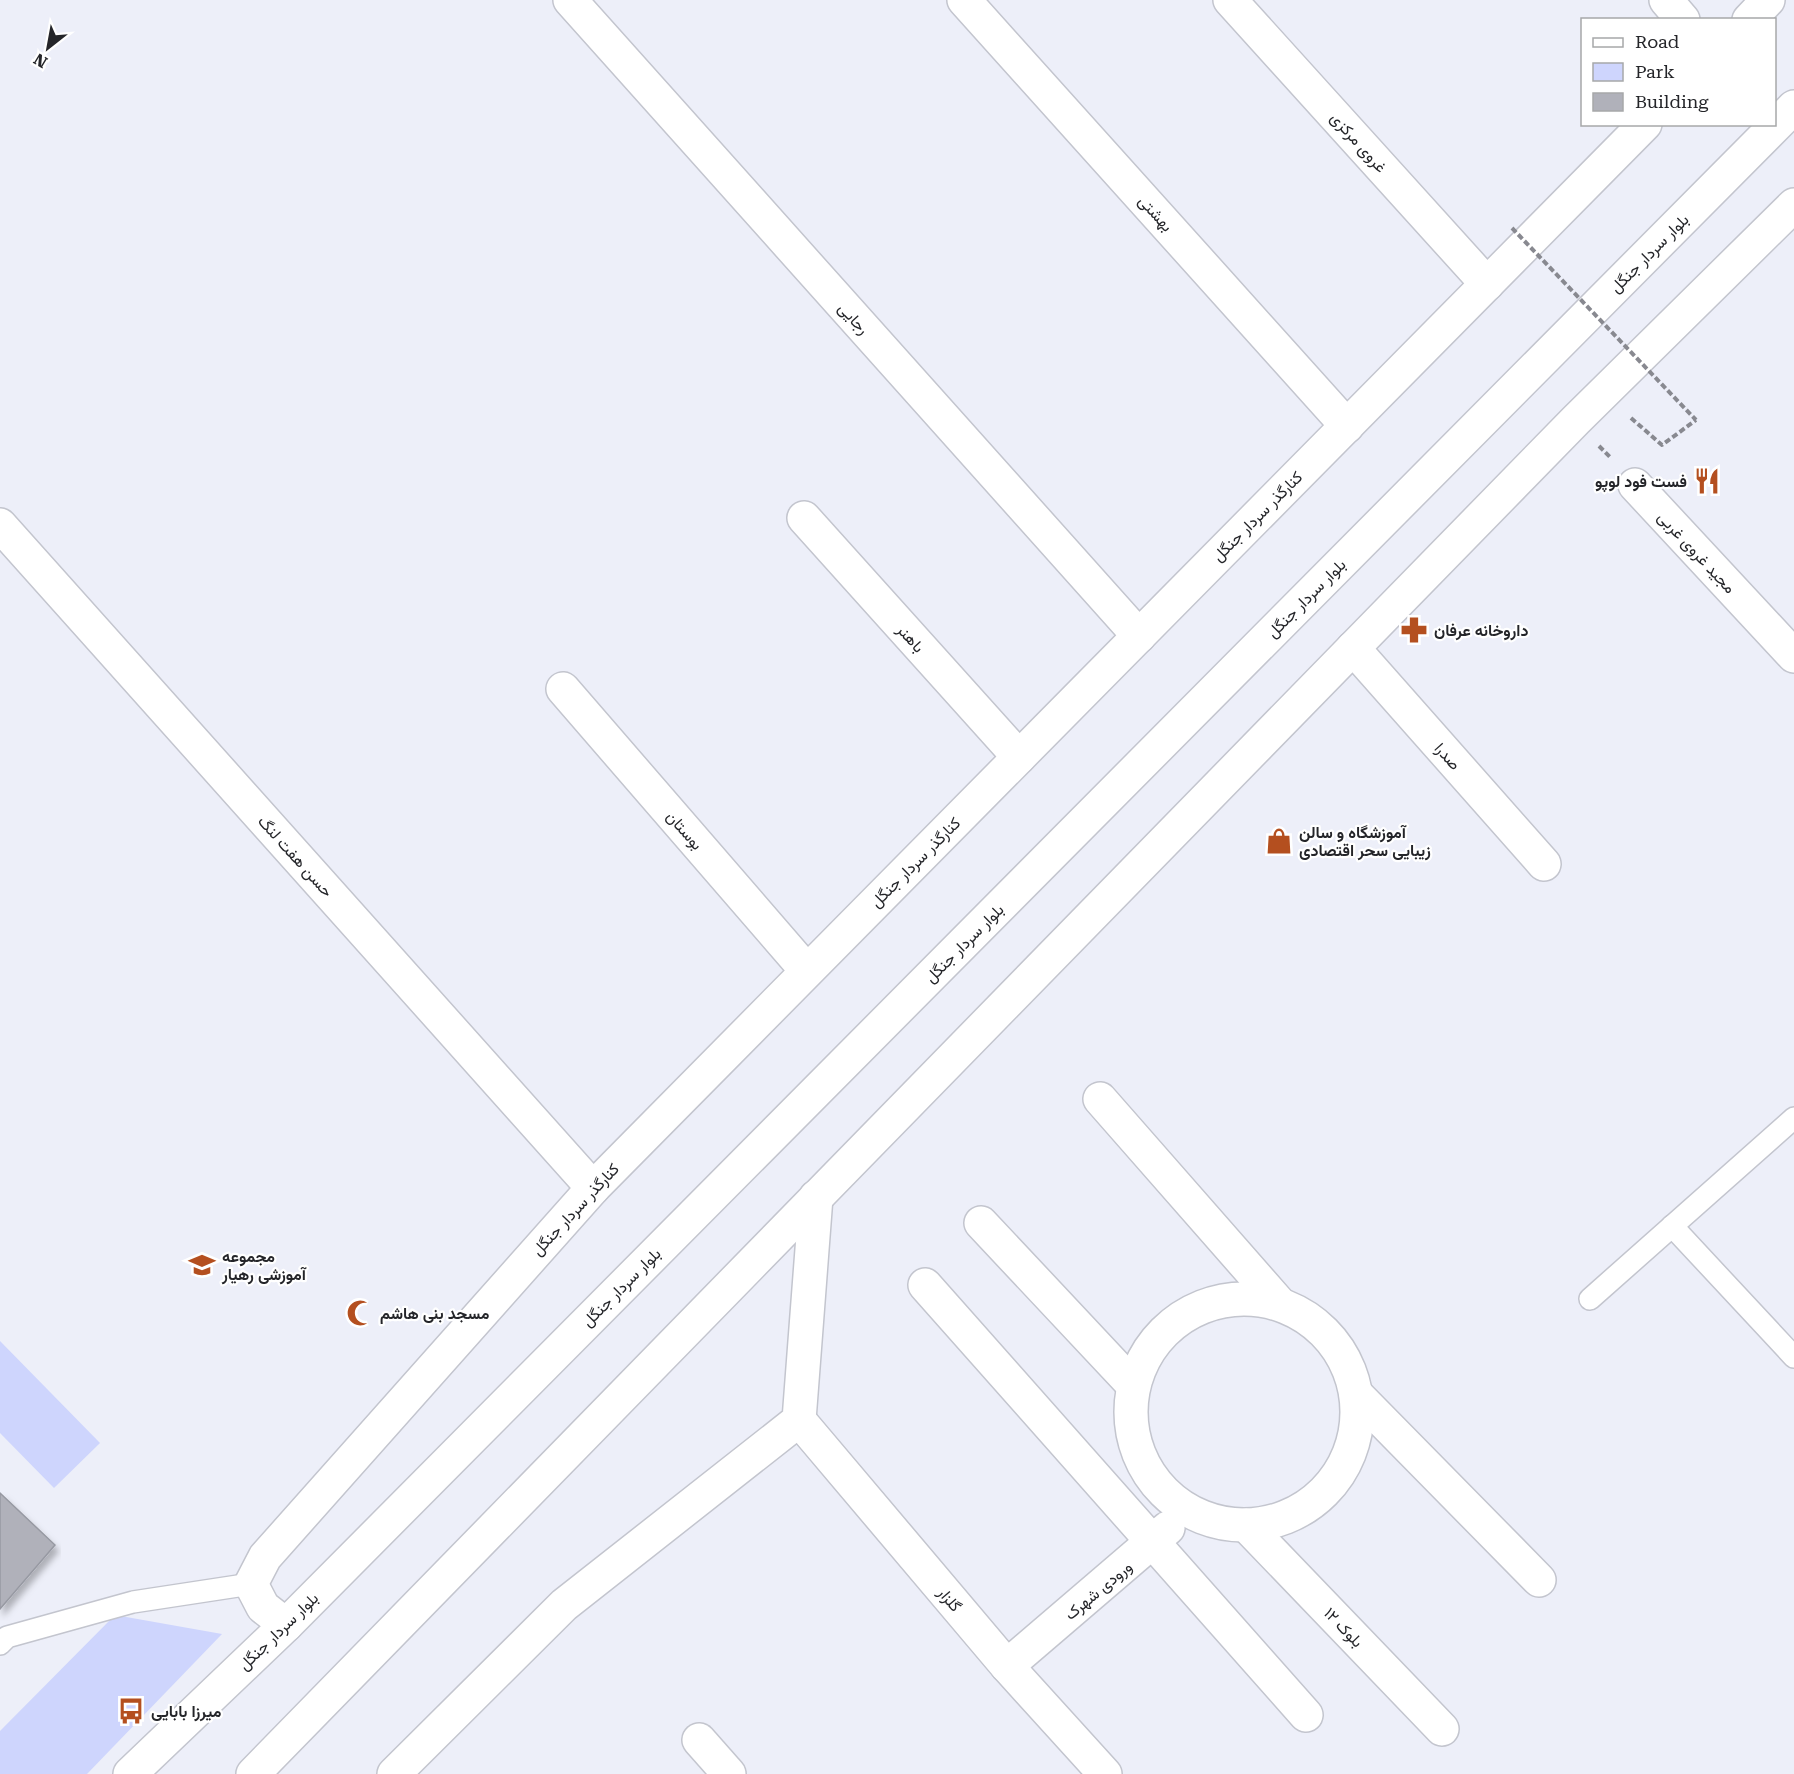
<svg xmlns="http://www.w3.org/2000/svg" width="1794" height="1774" font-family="'Roboto Serif',Vazirmatn,serif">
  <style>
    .green { fill: #ced5fd }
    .building { fill: #b0b1ba; stroke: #9799a2; stroke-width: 1.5; filter: url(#shadow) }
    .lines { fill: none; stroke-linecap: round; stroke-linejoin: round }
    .service-casing { stroke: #c3c5ce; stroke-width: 24 }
    .minor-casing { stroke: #c3c5ce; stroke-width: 36 }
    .secondary-casing { stroke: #c3c5ce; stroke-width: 36 }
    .path { stroke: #888990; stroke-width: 4; stroke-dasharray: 6 3; stroke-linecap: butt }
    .service { stroke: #fff; stroke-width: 21 }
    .minor { stroke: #fff; stroke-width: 33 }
    .secondary { stroke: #fff; stroke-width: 33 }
    .path-bridge { stroke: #888990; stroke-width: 4; stroke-dasharray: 6 3; stroke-linecap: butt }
    .labels { text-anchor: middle; stroke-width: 4.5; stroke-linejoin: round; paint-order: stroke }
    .street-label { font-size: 16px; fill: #242529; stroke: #fff }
    .poi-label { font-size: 16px; font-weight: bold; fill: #242529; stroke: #fff; text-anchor: start }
  </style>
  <defs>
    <filter id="shadow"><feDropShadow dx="3.5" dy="6" stdDeviation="3" flood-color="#0004"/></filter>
  </defs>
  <rect width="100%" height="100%" fill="#edeff9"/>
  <g class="green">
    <path d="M0,1341L100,1443L54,1488L0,1433Z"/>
    <path d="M115,1615L222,1634L87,1774H0V1731Z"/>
  </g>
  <path class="building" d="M0,1493L55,1545L0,1609Z"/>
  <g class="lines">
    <g class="service-casing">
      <g id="service">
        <path d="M1672,1226L1794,1357"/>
        <path d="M1590,1299L1794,1118"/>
        <path d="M0,1644L7,1637L133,1602L251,1584"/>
      </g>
    </g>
    <g class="minor-casing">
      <g id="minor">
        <path d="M570,0L1139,636"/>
        <path d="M964,0L1347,426"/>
        <path d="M1230,0L1487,284"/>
        <path d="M1666,0L1683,20"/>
        <path d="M1749,20L1768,0"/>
        <path d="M1635,485L1794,656"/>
        <path d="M804,518L1019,757"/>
        <path d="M0,525L593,1188"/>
        <path d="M1353,648L1544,864"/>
        <path d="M563,689L807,971"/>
        <path d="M1100,1099L1279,1303"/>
        <path d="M981,1223L1133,1385"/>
        <path d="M925,1285L1306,1715"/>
        <circle cx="1244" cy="1412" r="113"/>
        <path d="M1356,1394L1539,1580"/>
        <path d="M799,1420L1007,1666L1105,1774"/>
        <path d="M1246,1525L1442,1729"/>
        <path d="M286,1625L263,1607L251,1584L265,1557L593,1188L1645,124"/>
        <path d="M1007,1666L1168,1528"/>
        <path d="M699,1740L729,1774"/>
        <path d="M394,1774L564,1605L799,1420L816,1197"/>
      </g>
    </g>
    <g class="secondary-casing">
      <g id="secondary">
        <path d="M130,1774L286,1625L1794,107"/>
        <path d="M253,1774L1576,420L1794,205"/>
      </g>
    </g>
    <g class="path">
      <path d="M1631,418L1662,445L1696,420"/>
      <path d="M1599,446L1611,458"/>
    </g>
    <use href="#service" class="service"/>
    <use href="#minor" class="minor"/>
    <use href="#secondary" class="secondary"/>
    <path class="path-bridge" d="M1512,228L1696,420"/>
  </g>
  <defs>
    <g id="restaurant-bare" transform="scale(2.07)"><path d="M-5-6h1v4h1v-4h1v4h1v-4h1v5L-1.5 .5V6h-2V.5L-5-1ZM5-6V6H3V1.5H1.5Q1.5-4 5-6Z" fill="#b44f1f" stroke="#fff" stroke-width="2.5" paint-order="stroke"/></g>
    <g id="pharmacy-bare" transform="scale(2.07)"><path d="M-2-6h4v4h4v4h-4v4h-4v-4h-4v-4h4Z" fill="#b44f1f" stroke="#fff" stroke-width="2.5" paint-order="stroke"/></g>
    <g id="shop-bare" transform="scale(2.07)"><path d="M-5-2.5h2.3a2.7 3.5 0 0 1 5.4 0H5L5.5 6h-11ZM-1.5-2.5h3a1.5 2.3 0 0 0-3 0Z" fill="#b44f1f" stroke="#fff" stroke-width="2.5" paint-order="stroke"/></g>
    <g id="school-bare" transform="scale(2.07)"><path d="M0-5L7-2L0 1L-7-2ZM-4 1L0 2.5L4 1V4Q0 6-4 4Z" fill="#b44f1f" stroke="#fff" stroke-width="2.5" paint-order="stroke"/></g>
    <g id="mosque-bare" transform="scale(2.07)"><path d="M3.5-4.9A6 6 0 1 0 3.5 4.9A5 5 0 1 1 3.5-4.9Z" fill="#b44f1f" stroke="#fff" stroke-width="2.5" paint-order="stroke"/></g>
    <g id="bus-bare" transform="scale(2.07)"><path d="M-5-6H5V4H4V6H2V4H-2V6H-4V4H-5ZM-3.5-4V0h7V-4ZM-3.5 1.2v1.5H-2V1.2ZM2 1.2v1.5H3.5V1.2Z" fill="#b44f1f" stroke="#fff" stroke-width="2.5" paint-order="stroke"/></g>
  </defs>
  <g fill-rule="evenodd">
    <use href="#restaurant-bare" x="1707" y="481"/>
    <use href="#pharmacy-bare" x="1414" y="630"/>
    <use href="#shop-bare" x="1279" y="841"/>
    <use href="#school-bare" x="202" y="1265"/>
    <use href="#mosque-bare" x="360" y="1313"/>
    <use href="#bus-bare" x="131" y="1711"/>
  </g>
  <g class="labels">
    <g class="street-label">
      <text transform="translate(1359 142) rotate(48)" y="6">غروی مرکزی</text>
      <text transform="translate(1156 213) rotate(48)" y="6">بهشتی</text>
      <text transform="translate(1649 253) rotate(-45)" y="6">بلوار سردار جنگل</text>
      <text transform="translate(854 318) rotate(48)" y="6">رجایی</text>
      <text transform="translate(1257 516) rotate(-45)" y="6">کنارگذر سردار جنگل</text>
      <text transform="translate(1697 552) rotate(47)" y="6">مجید غروی غربی</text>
      <text transform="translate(1306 598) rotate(-45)" y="6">بلوار سردار جنگل</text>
      <text transform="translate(911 638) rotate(48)" y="6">باهنر</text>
      <text transform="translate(1448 756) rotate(48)" y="6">صدرا</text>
      <text transform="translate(685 830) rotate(49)" y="6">بوستان</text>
      <text transform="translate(296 856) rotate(48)" y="6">حسن هفت لنگ</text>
      <text transform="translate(915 862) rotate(-45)" y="6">کنارگذر سردار جنگل</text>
      <text transform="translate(964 943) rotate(-45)" y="6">بلوار سردار جنگل</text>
      <text transform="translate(575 1209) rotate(-47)" y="6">کنارگذر سردار جنگل</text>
      <text transform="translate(621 1287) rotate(-45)" y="6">بلوار سردار جنگل</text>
      <text transform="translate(1098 1590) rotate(-40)" y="6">ورودی شهرک</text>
      <text transform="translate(950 1599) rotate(50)" y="6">گلزار</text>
      <text transform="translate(1344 1627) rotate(46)" y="6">بلوک ۱۲</text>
      <text transform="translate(278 1631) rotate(-44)" y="6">بلوار سردار جنگل</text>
    </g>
    <g class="poi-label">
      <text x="1687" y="487" text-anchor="end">فست فود لوپو</text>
      <text x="1434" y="636">داروخانه عرفان</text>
      <text x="1299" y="838">آموزشگاه و سالن<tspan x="1299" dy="18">زیبایی سحر اقتصادی</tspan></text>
      <text x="222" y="1262">مجموعه<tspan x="222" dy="18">آموزشی رهیار</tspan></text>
      <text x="380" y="1319">مسجد بنی هاشم</text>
      <text x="151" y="1717">میرزا بابایی</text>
    </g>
  </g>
  <rect x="1581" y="18" width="195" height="108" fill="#ffffff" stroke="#a7a8a9" stroke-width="1.5"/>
  <rect x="1593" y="38" width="30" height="9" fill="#ffffff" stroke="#a7a8a9" stroke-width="1.5"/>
  <text x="1635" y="48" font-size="18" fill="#242529">Road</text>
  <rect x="1593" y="63" width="30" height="18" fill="#ced5fd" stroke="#a7a8a9" stroke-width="1.5"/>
  <text x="1635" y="78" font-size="18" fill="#242529">Park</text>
  <rect x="1593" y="93" width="30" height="18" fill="#b0b1ba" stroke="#a7a8a9" stroke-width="1.5"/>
  <text x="1635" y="108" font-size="18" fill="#242529">Building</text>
  <g transform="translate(48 48) rotate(211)" stroke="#ffffff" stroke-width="4.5" paint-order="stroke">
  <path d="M0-4.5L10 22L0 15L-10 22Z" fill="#242529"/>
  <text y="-9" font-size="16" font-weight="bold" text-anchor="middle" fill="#242529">N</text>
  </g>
</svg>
